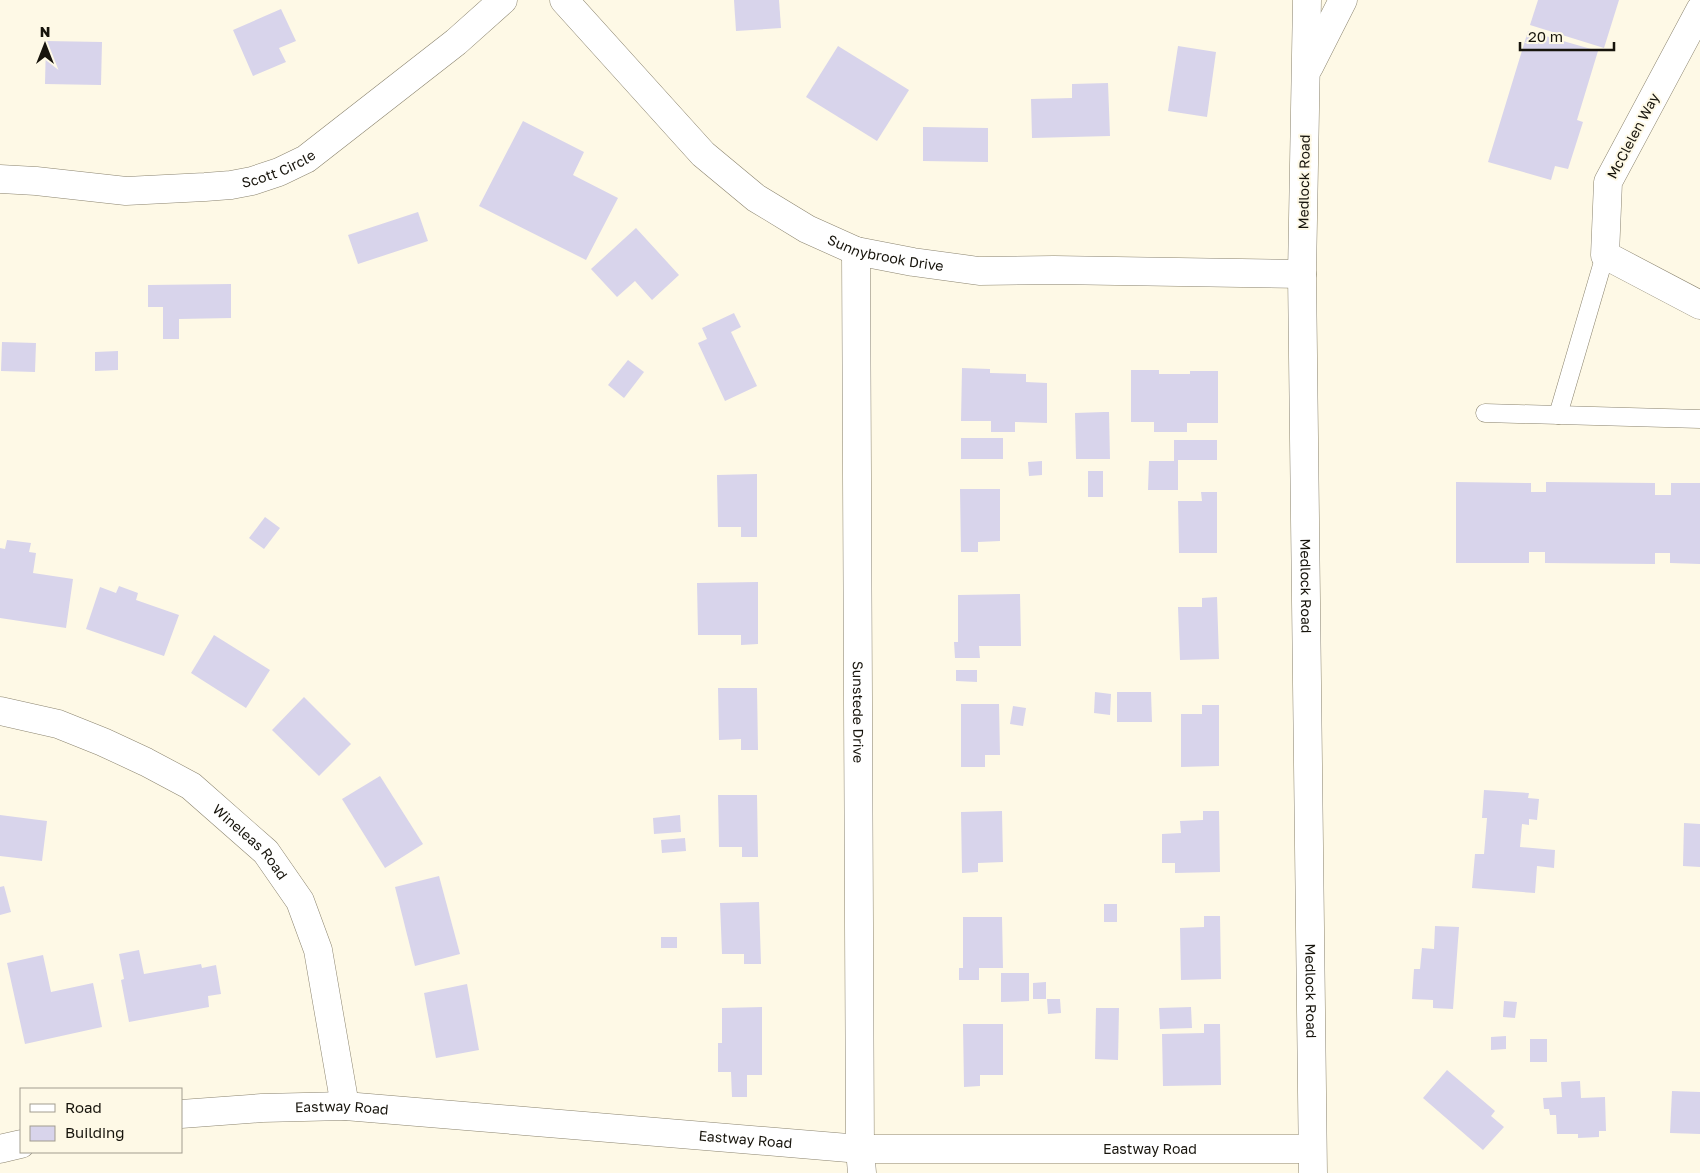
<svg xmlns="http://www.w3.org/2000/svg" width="1700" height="1173" font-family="'Golos Text',sans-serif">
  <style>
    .building { fill: #d8d4eb }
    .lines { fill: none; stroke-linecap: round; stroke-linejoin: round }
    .service-casing { stroke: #8b846f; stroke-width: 19 }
    .minor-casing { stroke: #8b846f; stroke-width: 29 }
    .service { stroke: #fff; stroke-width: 18 }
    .minor { stroke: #fff; stroke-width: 28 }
    .labels { text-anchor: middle; stroke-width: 4; stroke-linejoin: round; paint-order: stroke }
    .street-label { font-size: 14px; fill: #17140c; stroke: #fef9e6 }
  </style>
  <rect width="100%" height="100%" fill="#fef9e6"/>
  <g class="building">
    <path d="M734,0H779L781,28L736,31Z"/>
    <path d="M1538,0H1619L1604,48L1530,25Z"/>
    <path d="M281,9L296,41L279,48L286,62L253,76L233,30Z"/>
    <path d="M1528,31L1598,51L1577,120L1583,122L1568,169L1555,166L1551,180L1488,162Z"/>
    <path d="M46,41L102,42L101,85L45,84Z"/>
    <path d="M838,46L909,90L877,141L806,97Z"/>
    <path d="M1178,46L1216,52L1207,117L1168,111Z"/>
    <path d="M1108,83L1110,136L1032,138L1031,99L1072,98V84Z"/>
    <path d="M523,121L584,152L573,175L618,198L586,260L479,206Z"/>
    <path d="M923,127L988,128V162L923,161Z"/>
    <path d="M418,212L428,241L358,264L348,235Z"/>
    <path d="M636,228L679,275L652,300L635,281L617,297L591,269Z"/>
    <path d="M231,284V318L179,319V339H163V307H148V285Z"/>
    <path d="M734,313L741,327L731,332L757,386L725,401L698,343L707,339L702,328Z"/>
    <path d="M2,342L36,343L35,372L1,371Z"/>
    <path d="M118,351V370L95,371V352Z"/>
    <path d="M628,360L644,372L624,398L608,385Z"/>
    <path d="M962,368L990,369V373L1026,374V382L1047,383V423L1015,422V432H991V421H961Z"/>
    <path d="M1131,370H1159V374H1190V371H1218V423H1187V432H1154V422H1131Z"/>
    <path d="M1104,412H1109L1110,459H1076L1075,413Z"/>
    <rect x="961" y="438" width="42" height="21"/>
    <path d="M1174,440H1217V460H1178V490H1148L1149,461H1174Z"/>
    <path d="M1042,461V475L1029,476L1028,462Z"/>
    <rect x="1088" y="471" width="15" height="26"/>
    <path d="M757,474V537H741V527H718L717,475Z"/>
    <path d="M1456,482L1531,483V492H1546V482L1655,483V495H1671V483H1700V564L1670,563V553H1655V564L1545,563V552H1529V563H1456Z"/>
    <path d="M960,489H1000V541L978,542V552H961Z"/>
    <path d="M1201,492H1217V553H1179L1178,501H1202Z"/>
    <path d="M265,517L280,528L264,549L249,538Z"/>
    <path d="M7,540L31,543L29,552L36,553L33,573L73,579L66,628L0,618V548L5,549Z"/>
    <path d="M758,582V644L741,645V635H698L697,583Z"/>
    <path d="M119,586L138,593L136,600L179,615L164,656L86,629L100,587L116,593Z"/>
    <path d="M1020,594L1021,646H979L980,658H955L954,642H958V595Z"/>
    <path d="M1217,597L1219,659L1180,660L1178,607H1202V598Z"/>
    <path d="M214,635L270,670L246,708L191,673Z"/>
    <path d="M956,670H977V682L956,681Z"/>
    <path d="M718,688H757L758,750H741V739L719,740Z"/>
    <path d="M1095,692L1111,694L1110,715L1094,713Z"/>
    <path d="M1117,692H1151L1152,722H1117Z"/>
    <path d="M304,697L351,744L319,776L272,730Z"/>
    <path d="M961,704H999L1000,755H985V767H961Z"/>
    <path d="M1202,705H1219V766L1181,767V714H1202Z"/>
    <path d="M1013,706L1026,708L1023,726L1010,724Z"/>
    <path d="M380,776L423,844L385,868L342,799Z"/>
    <path d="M1484,790L1529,793L1528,798L1539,799L1537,820L1529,819V825L1522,824L1520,847L1555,850L1554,868L1537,866L1535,893L1472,888L1475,854H1484L1487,818H1482Z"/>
    <path d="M718,795H757L758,857H742V847H719Z"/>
    <path d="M1002,811L1003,862L978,863V872L962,873L961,812Z"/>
    <path d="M1203,811H1219L1220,872L1175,873V863H1162V834L1181,833L1180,821L1203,820Z"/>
    <path d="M0,815L47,821L42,861L0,856Z"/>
    <path d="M680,815L681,832L654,834L653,818Z"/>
    <path d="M1684,823L1700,824V867L1683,866Z"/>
    <path d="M685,838L686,851L662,853L661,840Z"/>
    <path d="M439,876L460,954L415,966L395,887Z"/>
    <path d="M4,886L11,912L0,915V887Z"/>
    <path d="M759,902L761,964H744V954H722L720,903Z"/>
    <rect x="1104" y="904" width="13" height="18"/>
    <path d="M1204,916H1220L1221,979L1181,980L1180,928L1204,927Z"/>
    <path d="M963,917H1002L1003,968H979V980H959V968H963Z"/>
    <path d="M1435,926L1459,927L1453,1009L1433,1008V1000L1412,999L1414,969H1420L1422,948L1434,949Z"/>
    <rect x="661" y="937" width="16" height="11"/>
    <path d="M139,950L144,974L201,964L202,968L216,965L221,994L208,996L209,1007L129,1022L121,980L124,979L119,954Z"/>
    <path d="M43,955L51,992L93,983L102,1027L25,1044L7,963Z"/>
    <path d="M1001,973H1029V1001L1001,1002Z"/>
    <path d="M1046,982V999H1033V983Z"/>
    <path d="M467,984L479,1050L436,1058L424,993Z"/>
    <path d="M1047,999H1060L1061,1013L1048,1014Z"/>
    <path d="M1504,1001L1517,1002L1515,1018L1503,1017Z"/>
    <path d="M762,1007V1075H747V1097H732L731,1072H718V1043H722V1008Z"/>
    <path d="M1191,1007L1192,1028L1160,1029L1159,1008Z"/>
    <path d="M1096,1008H1119L1118,1060L1095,1059Z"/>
    <path d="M963,1024H1003V1075H980V1086L964,1087Z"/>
    <path d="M1204,1024H1220L1221,1085L1163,1086L1162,1034L1204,1033Z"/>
    <path d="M1506,1036V1049L1491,1050V1037Z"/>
    <rect x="1530" y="1039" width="17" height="23"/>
    <path d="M1447,1070L1495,1111L1491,1116L1504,1127L1483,1150L1423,1098Z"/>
    <path d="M1580,1081L1581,1098L1605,1097L1606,1131H1599V1137L1578,1138V1134H1557L1556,1115H1550L1549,1109H1544L1543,1098L1562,1097L1561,1082Z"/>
    <path d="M1672,1091L1700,1092V1134L1670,1133Z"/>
  </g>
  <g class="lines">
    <g class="service-casing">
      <g id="service">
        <path d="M1485,413L1700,419"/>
        <path d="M1558,415L1605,255"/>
      </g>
    </g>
    <g class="minor-casing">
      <g id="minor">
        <path id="s1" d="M564,0L703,154L756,198L807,229L856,251L913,262L979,271L1054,270L1302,274"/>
        <path id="s2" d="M1307,0L1302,274L1313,1173"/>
        <path d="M1700,10L1608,182L1605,255L1700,305"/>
        <path d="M1309,67L1343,0"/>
        <path id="s3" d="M0,179L36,181L126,191L205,187L231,185L252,181L279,172L306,159L456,42L503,0"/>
        <path id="s4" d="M856,251L860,1149L862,1173"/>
        <path id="s5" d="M0,711L58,724L103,742L146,762L191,786L266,852L300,901L318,950L345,1106"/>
        <path id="s6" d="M181,1114L262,1108L345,1106L860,1149H1312"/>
        <path d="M0,1149L21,1144"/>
      </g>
    </g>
    <use href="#service" class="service"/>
    <use href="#minor" class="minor"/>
  </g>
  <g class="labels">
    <g class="street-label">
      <text transform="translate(1633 136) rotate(-62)" y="5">McClelen Way</text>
      <text dy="5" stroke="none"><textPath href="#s3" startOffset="282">Scott Circle</textPath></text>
      <text transform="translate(1304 182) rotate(-89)" y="5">Medlock Road</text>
      <text dy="5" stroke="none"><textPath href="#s1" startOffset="419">Sunnybrook Drive</textPath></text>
      <text dy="5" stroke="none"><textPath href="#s2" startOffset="586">Medlock Road</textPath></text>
      <text dy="5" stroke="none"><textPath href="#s4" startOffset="461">Sunstede Drive</textPath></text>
      <text dy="5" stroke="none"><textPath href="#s5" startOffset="288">Wineleas Road</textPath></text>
      <text dy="5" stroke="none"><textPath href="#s2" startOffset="991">Medlock Road</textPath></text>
      <text dy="5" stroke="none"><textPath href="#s6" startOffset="161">Eastway Road</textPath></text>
      <text dy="5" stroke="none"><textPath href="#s6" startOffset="566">Eastway Road</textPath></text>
      <text dy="5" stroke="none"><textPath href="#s6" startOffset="971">Eastway Road</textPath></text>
    </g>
  </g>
  <rect x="20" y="1088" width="162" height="65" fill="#fef9e6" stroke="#a29d8f"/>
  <rect x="30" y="1104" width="25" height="8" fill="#ffffff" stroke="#a29d8f"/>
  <text x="65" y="1113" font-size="15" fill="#17140c">Road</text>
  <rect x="30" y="1126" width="25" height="15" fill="#d8d4eb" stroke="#a29d8f"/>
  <text x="65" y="1138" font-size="15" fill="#17140c">Building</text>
  <g transform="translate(45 45)" stroke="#fef9e6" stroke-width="4" paint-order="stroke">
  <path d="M0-4L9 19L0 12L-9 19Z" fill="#17140c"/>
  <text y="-8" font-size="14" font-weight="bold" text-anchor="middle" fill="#17140c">N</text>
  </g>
  <path d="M1520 42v8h94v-8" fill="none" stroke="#17140c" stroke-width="2.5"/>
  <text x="1528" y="42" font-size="15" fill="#17140c" stroke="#fef9e6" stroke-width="4" paint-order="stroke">20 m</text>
</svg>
